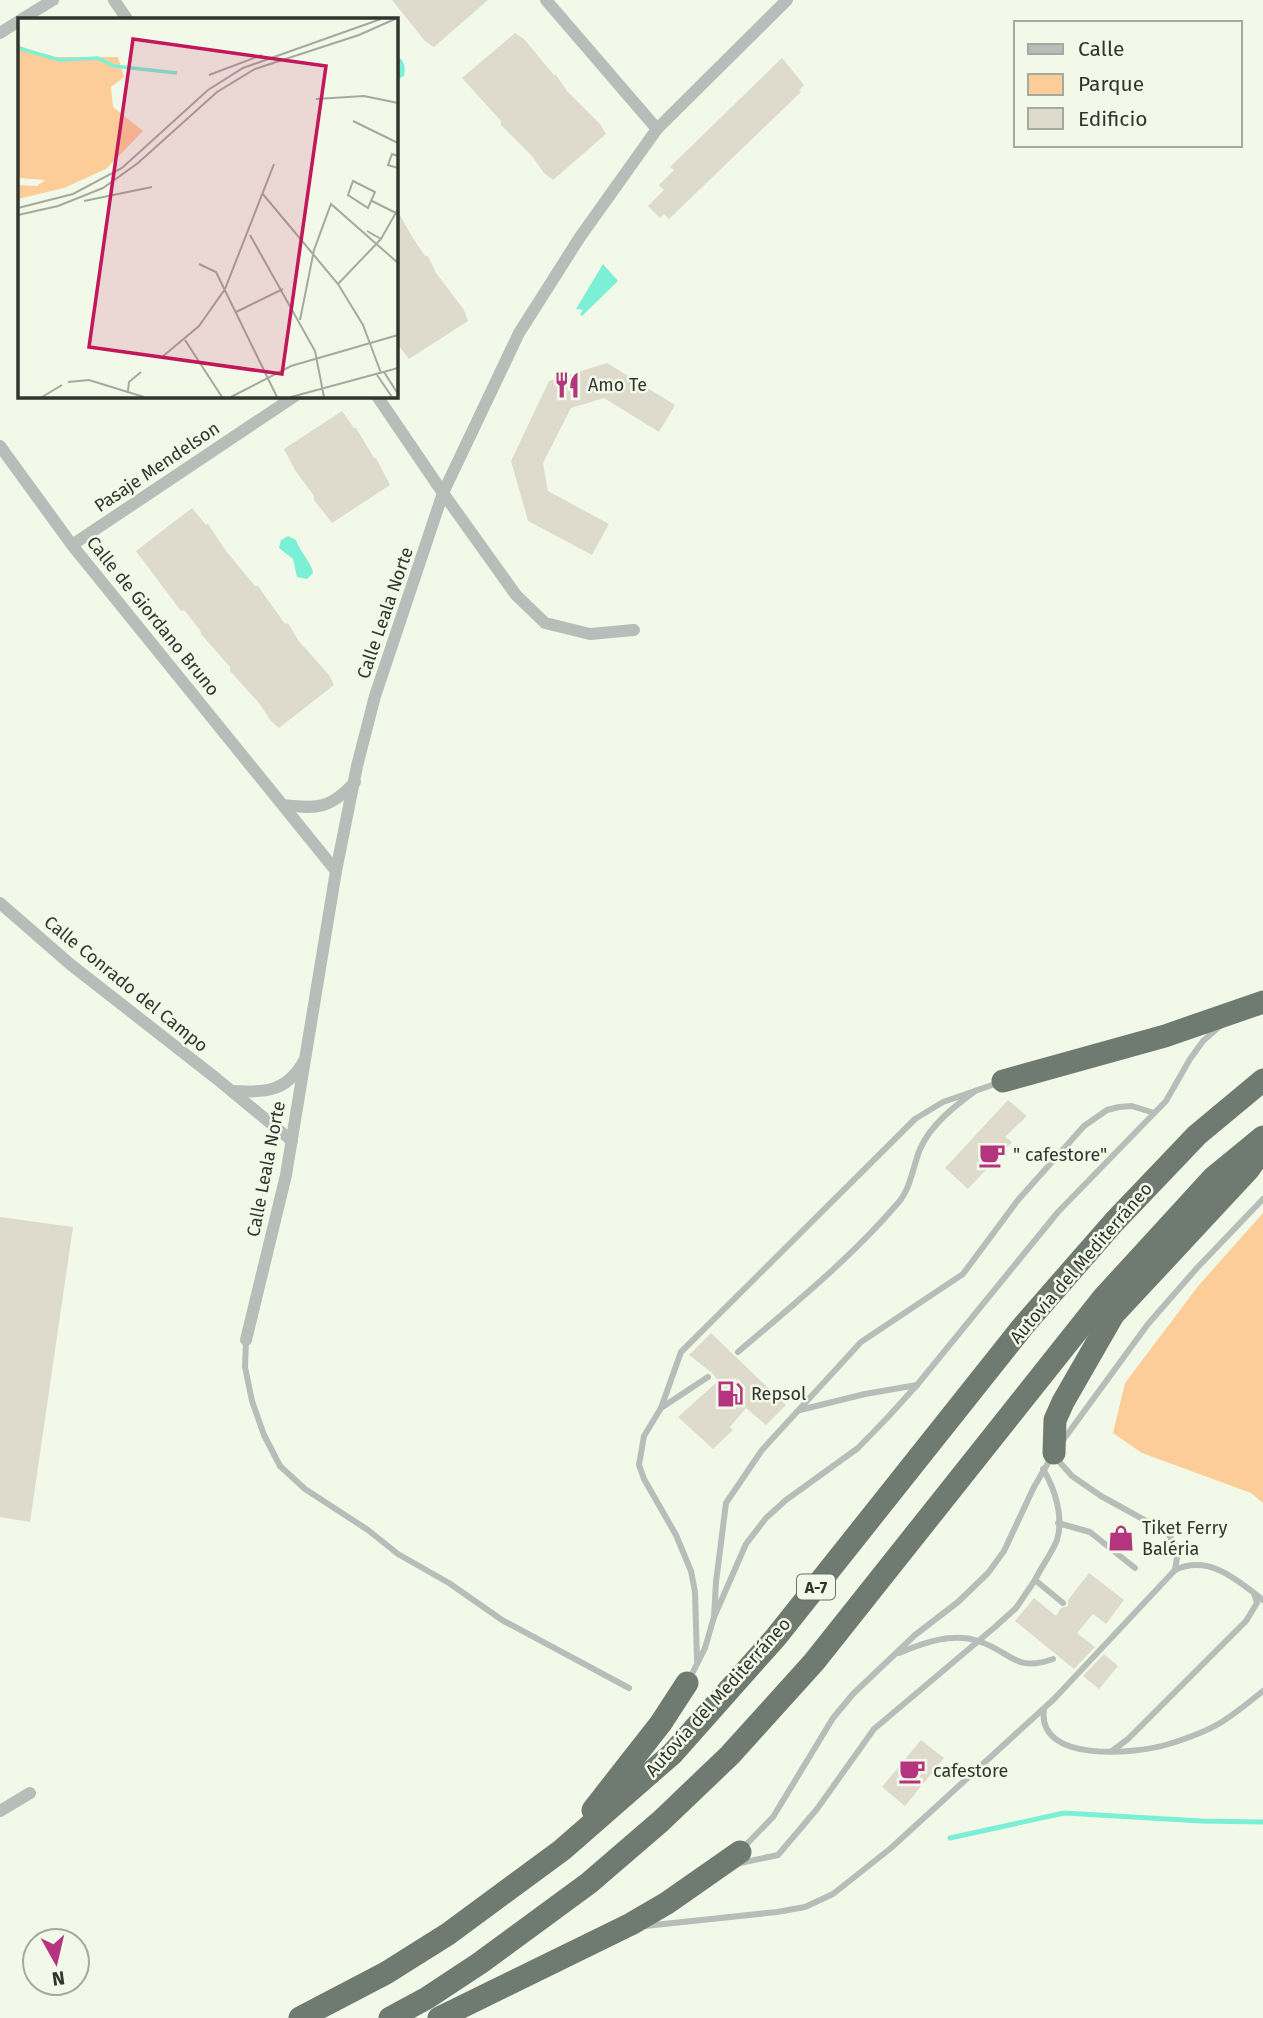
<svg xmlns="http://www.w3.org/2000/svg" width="1263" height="2018" font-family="'Fira Sans',sans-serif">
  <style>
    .green { fill: #fdcd99 }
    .water { fill: #7cf0d6 }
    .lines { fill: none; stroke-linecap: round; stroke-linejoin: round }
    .stream { stroke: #7cf0d6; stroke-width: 5 }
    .building { fill: #dedbcc }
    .service { stroke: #b7bdb8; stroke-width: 6 }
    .minor { stroke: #b7bdb8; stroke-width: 12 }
    .motorway { stroke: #6f7b71; stroke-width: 23 }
    .labels { text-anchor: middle; stroke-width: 5; stroke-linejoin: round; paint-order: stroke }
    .shield { fill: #f3f9e9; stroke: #6c6f66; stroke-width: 2 }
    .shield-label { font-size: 16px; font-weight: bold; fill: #32342e }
    .poi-label { font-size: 18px; fill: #32342e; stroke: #f3f9e9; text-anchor: start }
    .street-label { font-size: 18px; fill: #32342e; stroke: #f3f9e9 }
    .inset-river { fill: none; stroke: #7cf0d6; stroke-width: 3.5 }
    .inset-road { fill: none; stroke: #a6aa9e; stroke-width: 2 }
    .view { fill: #c2185b; fill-opacity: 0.15; stroke: #c2185b; stroke-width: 3.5 }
    .inset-edge { fill: none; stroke: #32342e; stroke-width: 3.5 }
  </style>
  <rect width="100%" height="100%" fill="#f3f9e9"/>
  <path class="green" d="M1263,1213V1503L1251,1493L1142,1453L1113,1433L1125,1383L1199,1285Z"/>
  <g class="water">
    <path d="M396,55C404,60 406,66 404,76L396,80Z"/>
    <path d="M603,264L618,281L582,316L580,314L583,310L576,309Z"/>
    <path d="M288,536L296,540C300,552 313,565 313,573L307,579L297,577L293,559L279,548L281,540Z"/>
  </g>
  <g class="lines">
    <path class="stream" d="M950,1838L1064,1813L1201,1821L1263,1822"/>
  </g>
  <g class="building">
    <path d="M392,0H488L434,47L425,41Z"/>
    <path d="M515,33L524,39L554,75H556L567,91L600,124L606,134L553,180L544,173L532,156L501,125V121L462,78Z"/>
    <path d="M782,58L804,85L799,90L801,92L669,219L664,214L660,218L648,206L664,190L659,185L674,170L670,167Z"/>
    <path d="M396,208L411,235L425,256H428L436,273L464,310L468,321L409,359L396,342Z"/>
    <path d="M607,363L675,405L659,432L604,398L571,408L543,463L548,491L609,524L592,555L528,521L511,461L549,381Z"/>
    <path d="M342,411L354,428H356L374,458H376L390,485L332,523L314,500V496L295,470L284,449Z"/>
    <path d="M192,508L206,525L208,524L226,551L255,586H258L285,624L288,623L298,640L329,675L334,685L279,728L271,721L259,703L230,671V667L201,634L200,630L184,610L181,611L136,551Z"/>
    <path d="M1008,1100L1027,1116L1005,1137L1012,1142L968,1189L945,1168Z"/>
    <path d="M0,1217L73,1227L30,1522L0,1517Z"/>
    <path d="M711,1333L786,1405L766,1425L746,1408L730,1427L733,1430L713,1449L678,1417L718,1381L712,1373L689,1355Z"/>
    <path d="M1089,1573L1124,1600L1106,1624L1093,1614L1077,1633L1095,1647L1074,1669L1015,1621L1034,1598L1056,1616L1061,1608L1068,1606V1600Z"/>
    <path d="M1104,1654L1118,1666L1099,1689L1083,1676Z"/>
    <path d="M921,1740L944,1758L905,1806L882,1787Z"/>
  </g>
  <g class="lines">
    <g class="service">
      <path d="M246,1340L245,1367L252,1401L264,1435L280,1466L305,1489L368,1530L398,1554L449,1583L502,1620L629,1688"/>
      <path d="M738,1352C794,1304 850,1259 898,1203C911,1188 913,1166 920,1149C931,1124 955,1106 975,1091"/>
      <path d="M661,1408L708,1377"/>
      <path d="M800,1410L865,1394L917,1385"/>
      <path d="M1061,1443L1148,1324L1197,1268L1263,1199"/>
      <path d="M1043,1469C1055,1489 1064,1517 1057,1540C1052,1553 1041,1567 1035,1580L1063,1603"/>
      <path d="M1058,1523L1090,1532L1135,1568"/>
      <path d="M1175,1570C1209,1554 1237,1580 1263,1600"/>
      <path d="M714,1617L746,1544L766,1518L786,1500L858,1448L888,1417L917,1385L1058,1212L1166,1101L1190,1059L1203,1041L1220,1026"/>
      <path d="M899,1653C923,1643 952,1632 978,1641C1011,1651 1014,1673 1053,1659"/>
      <path d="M697,1661L695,1592L691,1571L676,1535L644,1479L639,1465L644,1436L661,1408L681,1352L915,1119L943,1102L998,1083"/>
      <path d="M690,1678L705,1648L714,1617L716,1582L726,1503L762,1450L861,1342L963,1274L1018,1200L1084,1126L1107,1110L1119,1107L1132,1106L1154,1113"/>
      <path d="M1044,1709C1036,1764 1137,1754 1169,1744C1185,1739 1205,1732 1220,1723C1235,1714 1249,1702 1263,1691"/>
      <path d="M1112,1751L1128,1739L1246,1621L1257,1603L1254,1593"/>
      <path d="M743,1848L773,1817L833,1718L853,1694L915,1635L958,1602L988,1573L1004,1551L1034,1487L1051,1458"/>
      <path d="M740,1863L778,1855L817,1809L874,1729L995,1627L1016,1608L1035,1580"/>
      <path d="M645,1926L777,1912L805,1907L833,1894L891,1848L1054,1699L1175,1570L1178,1551L1168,1533L1101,1496L1072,1476L1056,1458"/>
    </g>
    <g class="minor">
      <path d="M114,0L127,19"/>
      <path d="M546,0L657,129"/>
      <path d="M22,19L53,0"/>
      <path d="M0,33L19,21"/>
      <path d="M377,396L443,493L516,595L545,623L590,634L634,630"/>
      <path d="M0,446L72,545L336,871"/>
      <path d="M72,545L295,396"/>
      <path d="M283,805C318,809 330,809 355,782"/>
      <path d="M0,903L70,964L217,1079L292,1141"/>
      <path d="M232,1091C264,1093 287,1092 304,1061"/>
      <path d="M246,1340L286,1175L336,871L357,766L375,696L443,493L519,333L580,237L657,129L787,0"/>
      <path d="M0,1811L30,1793"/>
    </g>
    <g class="motorway">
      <path d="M1003,1081L1165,1036L1263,1002"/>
      <path d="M1054,1453L1055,1420L1063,1402L1113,1315L1248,1170L1263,1149"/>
      <path d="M593,1810L661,1723L687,1683"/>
      <path d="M300,2018L386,1973L448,1934L562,1850L672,1754L776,1637L1024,1325L1114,1222L1197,1135L1263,1080"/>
      <path d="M390,2018L427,1998L480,1963L589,1883L661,1821L730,1755L814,1662L1104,1297L1213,1178L1263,1137"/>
      <path d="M439,2018L631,1924L667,1903L740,1852"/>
    </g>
  </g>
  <defs>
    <g id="restaurant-bare" transform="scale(2.1)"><path d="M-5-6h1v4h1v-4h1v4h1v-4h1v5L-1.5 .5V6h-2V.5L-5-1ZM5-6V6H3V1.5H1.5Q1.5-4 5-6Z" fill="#b43480" stroke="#f3f9e9" stroke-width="2.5" paint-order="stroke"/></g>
    <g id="cafe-bare" transform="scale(2.1)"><path d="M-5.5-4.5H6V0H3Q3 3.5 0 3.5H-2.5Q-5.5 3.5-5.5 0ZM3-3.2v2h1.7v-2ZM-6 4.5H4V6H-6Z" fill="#b43480" stroke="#f3f9e9" stroke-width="2.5" paint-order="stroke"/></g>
    <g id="fuel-bare" transform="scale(2.1)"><path d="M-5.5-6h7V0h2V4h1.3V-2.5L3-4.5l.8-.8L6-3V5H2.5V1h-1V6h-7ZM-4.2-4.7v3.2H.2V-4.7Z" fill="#b43480" stroke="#f3f9e9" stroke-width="2.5" paint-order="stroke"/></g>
    <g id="shop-bare" transform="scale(2.1)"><path d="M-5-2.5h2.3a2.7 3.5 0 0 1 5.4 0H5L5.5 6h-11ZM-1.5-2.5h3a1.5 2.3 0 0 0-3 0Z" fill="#b43480" stroke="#f3f9e9" stroke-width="2.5" paint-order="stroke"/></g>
  </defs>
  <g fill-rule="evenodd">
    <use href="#restaurant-bare" x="567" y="385"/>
    <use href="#cafe-bare" x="992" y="1155"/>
    <use href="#fuel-bare" x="730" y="1394"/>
    <use href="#shop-bare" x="1121" y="1538"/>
    <use href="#cafe-bare" x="912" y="1771"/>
  </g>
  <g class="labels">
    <rect class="shield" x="797" y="1574.5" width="38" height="25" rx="5"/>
    <g class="shield-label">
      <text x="816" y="1593">A-7</text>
    </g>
    <g class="poi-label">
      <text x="588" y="391">Amo Te</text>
      <text x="1013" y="1161">" cafestore"</text>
      <text x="751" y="1400">Repsol</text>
      <text x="1142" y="1534">Tiket Ferry<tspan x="1142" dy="21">Baléria</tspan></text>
      <text x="933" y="1777">cafestore</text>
    </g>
    <g class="street-label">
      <text transform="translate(157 467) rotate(-34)" y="6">Pasaje Mendelson</text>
      <text transform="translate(385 613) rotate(-71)" y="6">Calle Leala Norte</text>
      <text transform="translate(153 616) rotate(51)" y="6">Calle de Giordano Bruno</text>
      <text transform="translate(126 984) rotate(39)" y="6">Calle Conrado del Campo</text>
      <text transform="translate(266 1169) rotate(-79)" y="6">Calle Leala Norte</text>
      <text transform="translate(1081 1263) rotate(-49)" y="6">Autovía del Mediterráneo</text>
      <text transform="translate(718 1697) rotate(-48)" y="6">Autovía del Mediterráneo</text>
    </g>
  </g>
  <g transform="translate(18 18)">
    <rect width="380" height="380" fill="#f3f9e9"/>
    <path d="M0,27L30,39H100L106,59L93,69L95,89L125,113L88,151L46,170L0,181V167L19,168L27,162L0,160Z" fill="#fdcd99"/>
    <path class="inset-river" d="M0,30L42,42L80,40L96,48L159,55"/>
    <path class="inset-road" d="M191,57L244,37M298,81L346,78L380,85M335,103L380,125M380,138L374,136L370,147L380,150M335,163L357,174L350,190L330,177ZM244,175L320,266L345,307L363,355M66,183L134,169M354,183L380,196M0,190L55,176L104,150L190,72L225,50L363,1M0,197L40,188L85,170L120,145L199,74L237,51L341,17L377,1M349,213L363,221L380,191M232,217L297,333L306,379M181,246L198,254L259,379M320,266L363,221M218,294L265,271M282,302L296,232L313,186L380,245M167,322L204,379M144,339L181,308L207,271L256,146M366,354L380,376M359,357L374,379M50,364L71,362L126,379M110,373L111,364L123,354M24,379L44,367M213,379L273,348L380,317M273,379L380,350"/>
    <path class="view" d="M115,21L308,48L264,356L71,329Z"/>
    <rect width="380" height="380" class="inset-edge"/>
  </g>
  <rect x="1014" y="21" width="228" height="126" fill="#f3f9e9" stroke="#a6aa9e" stroke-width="2"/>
  <rect x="1028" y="44" width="35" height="10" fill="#b7bdb8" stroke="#a6aa9e" stroke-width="2"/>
  <text x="1078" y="56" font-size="21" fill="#32342e">Calle</text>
  <rect x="1028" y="74" width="35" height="21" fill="#fdcd99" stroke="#a6aa9e" stroke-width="2"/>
  <text x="1078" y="91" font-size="21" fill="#32342e">Parque</text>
  <rect x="1028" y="108" width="35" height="21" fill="#dedbcc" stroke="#a6aa9e" stroke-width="2"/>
  <text x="1078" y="126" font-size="21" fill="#32342e">Edificio</text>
  <g transform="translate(56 1962) rotate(172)"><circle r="33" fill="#f3f9e9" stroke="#a6aa9e" stroke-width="2"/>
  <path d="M0-5L12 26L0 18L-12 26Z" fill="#b43480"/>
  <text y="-10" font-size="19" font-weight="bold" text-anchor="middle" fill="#32342e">N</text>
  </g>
</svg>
